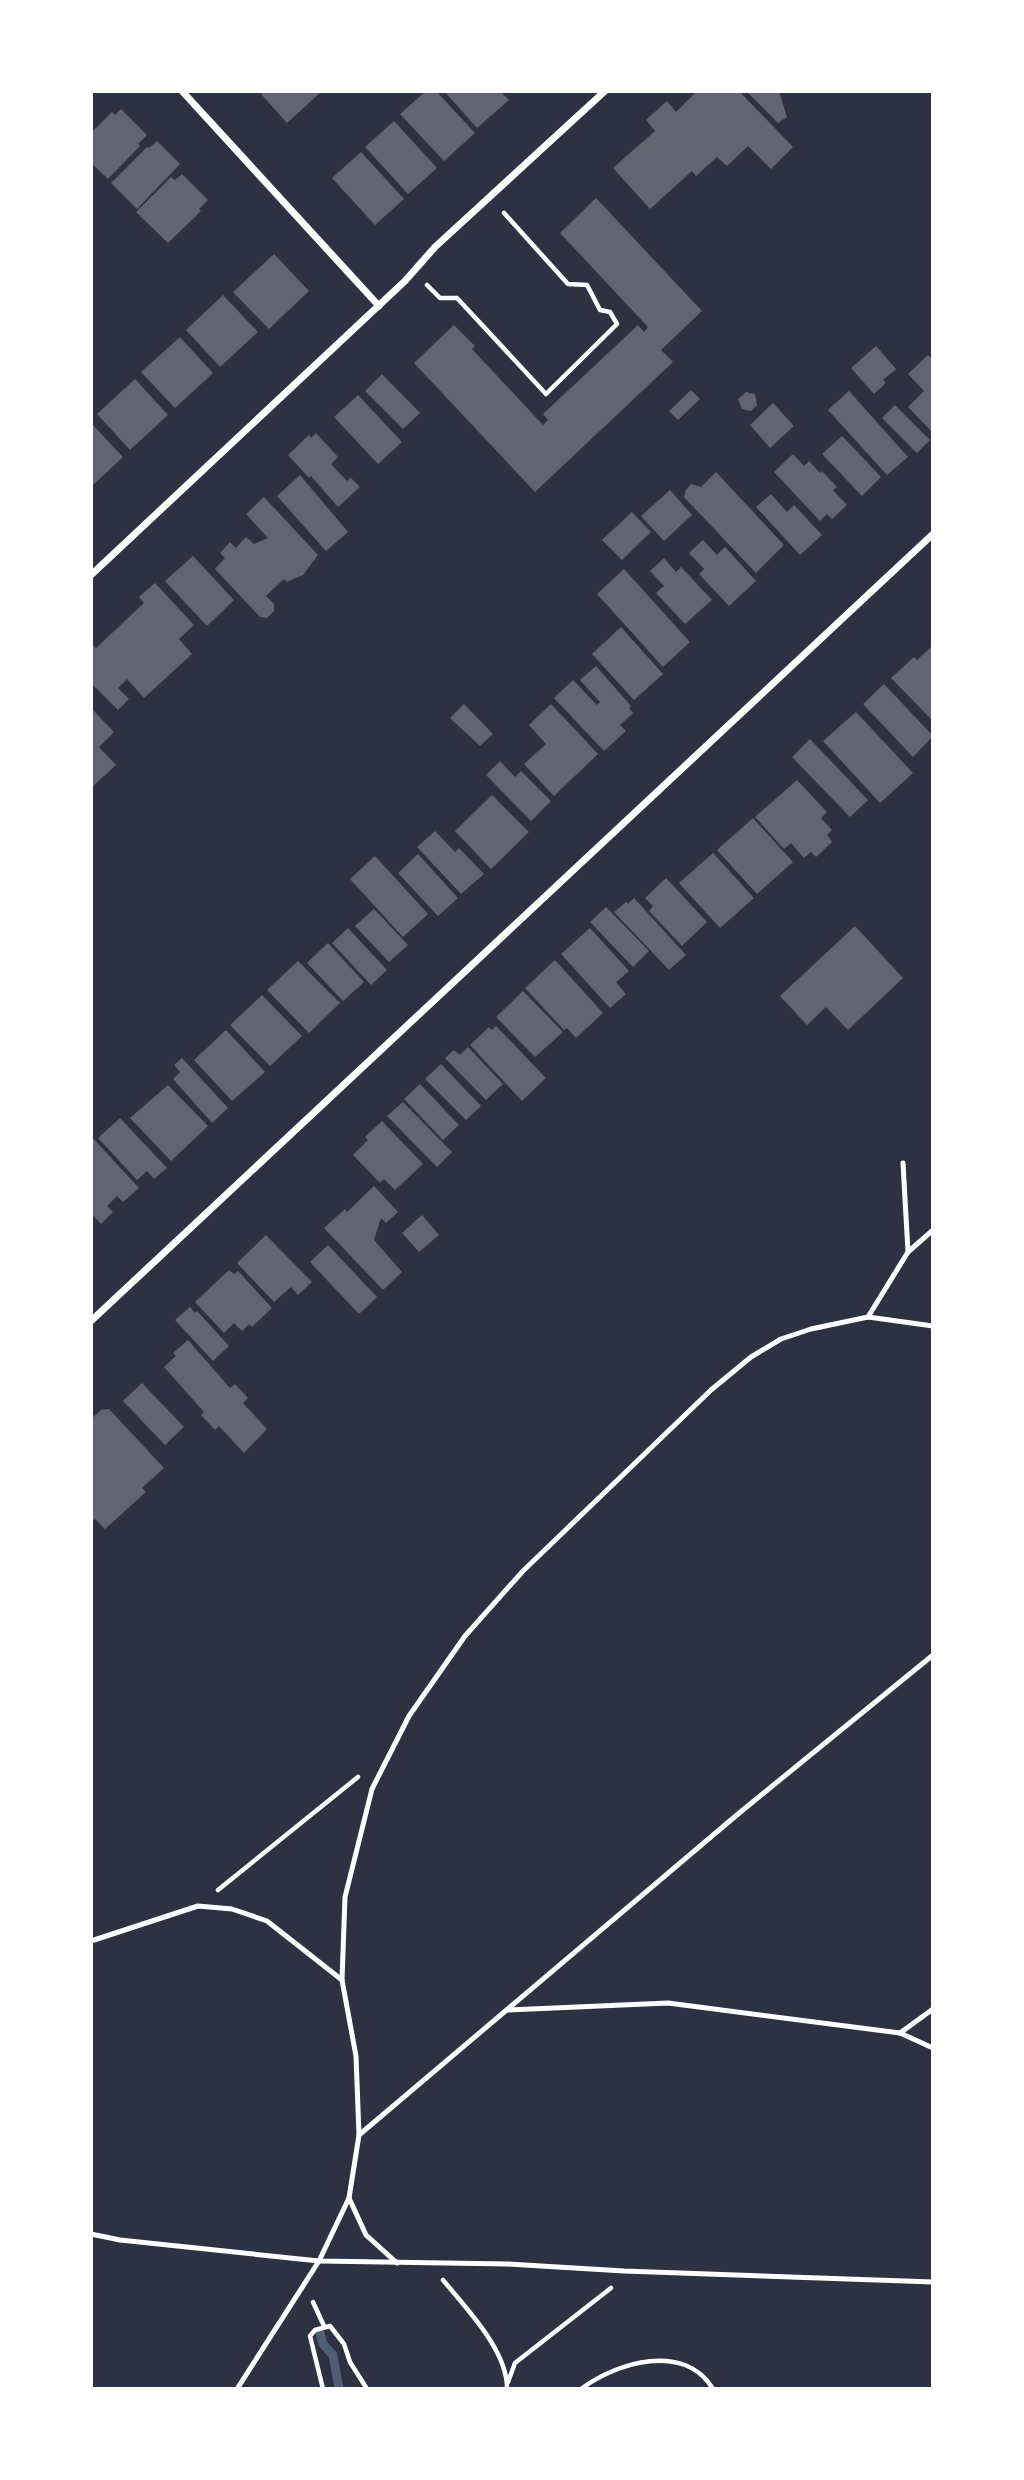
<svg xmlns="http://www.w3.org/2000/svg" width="1024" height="2480" font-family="'Golos Text',sans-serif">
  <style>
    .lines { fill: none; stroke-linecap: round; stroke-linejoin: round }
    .stream { stroke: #4f5d75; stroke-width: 9 }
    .building { fill: #626471 }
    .path { stroke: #fff; stroke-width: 4.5 }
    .service { stroke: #fff; stroke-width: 5 }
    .minor { stroke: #fff; stroke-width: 7 }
  </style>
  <rect width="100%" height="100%" fill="#2d3142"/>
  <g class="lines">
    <path class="stream" d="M320,2333L323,2344L333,2355L339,2389"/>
  </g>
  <g class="building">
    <path d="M264,91H322L287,123L261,94Z"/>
    <path d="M426,91H436L475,133L444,161L400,114Z"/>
    <path d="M444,91H500L509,100L477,128Z"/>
    <path d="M697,91H739L793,147L771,169L748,146L727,166L717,157L696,176L692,171L650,209L613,168L655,131L646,120L667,101L676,112Z"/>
    <path d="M746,91H779L787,117L778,123Z"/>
    <path d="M121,109L147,135L138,144L140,146L108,179L91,163V133L112,112L115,115Z"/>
    <path d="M394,121L437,168L408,194L365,147Z"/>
    <path d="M157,141L180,164L137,209L111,183L147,147L149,148Z"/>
    <path d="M361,152L404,199L375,225L332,178Z"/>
    <path d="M182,174L208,200L199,209L201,211L168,243L136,212L171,177L175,180Z"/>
    <path d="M596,198L702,311L661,350L673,362L535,492L414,363L454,325L475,346L472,349L543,425L548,420L543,414L638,325L644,332L648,327L560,233Z"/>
    <path d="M274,254L309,291L269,329L233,292Z"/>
    <path d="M223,295L258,332L220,367L186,330Z"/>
    <path d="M180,337L213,373L175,408L141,372Z"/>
    <path d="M876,346L896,369L883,380L886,383L874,394L851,368Z"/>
    <path d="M928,355L933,360V433L908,407L924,391L908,374Z"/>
    <path d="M382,374L420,413L403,429L365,391Z"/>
    <path d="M135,379L168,415L130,450L97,414Z"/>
    <path d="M691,390L700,399L678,420L669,411Z"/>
    <path d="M849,391L908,457L887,475L828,410Z"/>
    <path d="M746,392L755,394L757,405L751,411L742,409L738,399Z"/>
    <path d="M358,395L402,442L378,464L334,417Z"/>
    <path d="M773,403L794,426L770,448L750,425Z"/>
    <path d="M895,405L930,440L917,453L882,418Z"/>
    <path d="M91,423L123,457L91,487Z"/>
    <path d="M316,433L338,457L331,464L347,481L351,478L360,487L338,507L311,476L309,478L288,455L309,435L311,438Z"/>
    <path d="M842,436L881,477L862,496L822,454Z"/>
    <path d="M793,454L804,466L809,461L820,473L822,471L837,487L833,490L847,505L832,519L827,514L820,521L774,472Z"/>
    <path d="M716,472L784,545L756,573L684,497L686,490L691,484L701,487Z"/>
    <path d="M300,475L348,532L326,551L277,496Z"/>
    <path d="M670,490L692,515L664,541L641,516Z"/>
    <path d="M771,494L787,512L794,505L822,535L800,555L756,507Z"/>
    <path d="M264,497L318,555L303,575L287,582L284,579L266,596L274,604V611L267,618L260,617L215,569L225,558L220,553L230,542L236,548L246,537L254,544L268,538L246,514Z"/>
    <path d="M632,512L651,532L622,560L602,540Z"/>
    <path d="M703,540L717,555L725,547L756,581L729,606L699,574L704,569L689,553Z"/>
    <path d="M193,556L234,600L207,626L165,581Z"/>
    <path d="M664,558L676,572L681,567L712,600L685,624L656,593L664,586L650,571Z"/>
    <path d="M624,569L690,642L663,667L597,594Z"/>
    <path d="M155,583L194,625L179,639L192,654L144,698L127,679L118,688L129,699L118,710L91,683V643L96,648L144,603L139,597Z"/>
    <path d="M621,627L663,674L634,700L592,654Z"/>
    <path d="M933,645V721L891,678L914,657L917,660Z"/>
    <path d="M596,666L631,706L629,708L633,713L620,725L626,731L604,751L554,698L573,680L597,705L600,702L580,680Z"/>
    <path d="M884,684L933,736L913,757L863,704Z"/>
    <path d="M464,704L493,734L480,746L450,718Z"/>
    <path d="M551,704L598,754L554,796L524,764L546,744L529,725Z"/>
    <path d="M91,708L114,732L99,747L116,765L91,788Z"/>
    <path d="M856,712L913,773L880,803L823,741Z"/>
    <path d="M810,739L868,800L850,817L792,757Z"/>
    <path d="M500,761L515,777L521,771L551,801L531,821L486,775Z"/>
    <path d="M797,780L827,812L821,818L832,830L827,835L832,842L816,857L811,852L804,858L791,843L784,849L755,817Z"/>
    <path d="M492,795L529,832L491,869L455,831Z"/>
    <path d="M753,818L793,862L757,894L717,850Z"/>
    <path d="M435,831L455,852L459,848L484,874L461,894L417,847Z"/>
    <path d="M713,853L754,898L720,928L679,883Z"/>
    <path d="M418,854L458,898L438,916L398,873Z"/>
    <path d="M375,856L428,914L403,937L350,879Z"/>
    <path d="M666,878L707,922L682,946L649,911L653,906L645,898Z"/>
    <path d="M634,898L686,955L669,970L614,912L626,902L628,904Z"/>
    <path d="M606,907L649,951L633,967L590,922Z"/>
    <path d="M374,909L408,945L389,962L355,926Z"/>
    <path d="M855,926L903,978L848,1030L826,1007L807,1025L780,996Z"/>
    <path d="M348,928L387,970L371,985L332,943Z"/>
    <path d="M590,928L629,971L616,982L626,994L610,1008L561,954Z"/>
    <path d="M328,943L364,982L343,1001L307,963Z"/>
    <path d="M555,960L603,1013L576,1038L567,1028L564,1030L525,988Z"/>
    <path d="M298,961L340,1003L309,1033L267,990Z"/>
    <path d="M523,991L563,1032L535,1057L496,1017Z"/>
    <path d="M262,995L302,1036L270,1066L230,1025Z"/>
    <path d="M496,1026L546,1078L522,1101L470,1045L489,1027L492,1030Z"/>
    <path d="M226,1030L265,1072L232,1101L194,1060Z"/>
    <path d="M468,1047L503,1084L486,1100L445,1058L454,1050L460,1055Z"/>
    <path d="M182,1058L228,1108L212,1123L173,1079L180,1072L174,1065Z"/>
    <path d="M441,1064L481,1106L466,1120L425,1079Z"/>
    <path d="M420,1084L459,1125L443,1140L404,1099Z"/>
    <path d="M168,1085L208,1126L171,1161L130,1118Z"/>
    <path d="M403,1102L452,1152L437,1167L387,1116Z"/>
    <path d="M120,1118L167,1168L154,1179L147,1171L137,1180L98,1138Z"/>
    <path d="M382,1121L423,1164L395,1190L384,1179L380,1183L353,1155L368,1140L365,1137Z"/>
    <path d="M91,1136L139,1188L123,1202L117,1196L107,1206L113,1212L101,1224L91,1213Z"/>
    <path d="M374,1186L398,1212L386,1223L381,1218L374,1240L402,1272L383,1290L324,1228L345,1209L347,1212Z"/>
    <path d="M422,1215L439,1235L419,1252L402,1233Z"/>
    <path d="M266,1235L312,1282L298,1295L291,1287L274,1302L237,1263Z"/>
    <path d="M328,1245L377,1297L359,1314L310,1262Z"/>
    <path d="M229,1270L234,1274L238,1271L272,1308L252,1327L249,1324L242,1331L234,1323L224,1333L195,1302Z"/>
    <path d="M190,1307L195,1313L197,1311L229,1346L213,1361L175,1320Z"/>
    <path d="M188,1340L230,1388L235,1384L248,1398L243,1403L267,1429L244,1453L219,1426L215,1430L201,1415L204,1412L164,1367L176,1356L173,1353Z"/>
    <path d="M142,1383L184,1427L165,1445L123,1401Z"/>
    <path d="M109,1409L164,1468L142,1488L146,1492L105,1529L95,1519L91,1523V1419L101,1410Z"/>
  </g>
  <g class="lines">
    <g class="path">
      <path d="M427,285L440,298H457L546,394L617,324L610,312L600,310L587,285L568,284L504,213"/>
      <path d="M218,1890L358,1777"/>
      <path d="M443,2280C466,2308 508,2351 507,2389"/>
      <path d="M313,2302L324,2326"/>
      <path d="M508,2382L515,2363L611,2288"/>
      <path d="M323,2389L310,2336L315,2330L330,2326L344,2344L350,2362L367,2389"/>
      <path d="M581,2389C617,2362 685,2342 713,2389"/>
    </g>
    <g class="service">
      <path d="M903,1163L908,1252"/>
      <path d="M868,1317L933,1326"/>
      <path d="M91,1941L198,1906L232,1909L267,1921L342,1980"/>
      <path d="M508,2010L668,2003L900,2033L933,2048"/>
      <path d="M900,2033L933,2009"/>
      <path d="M359,2135L356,2056L342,1980L345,1897L372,1789L409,1716L465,1636L523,1571L711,1390L751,1357L781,1339L811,1329L868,1317L908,1252L933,1230"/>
      <path d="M349,2198L366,2235L397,2263"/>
      <path d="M91,2234L120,2240L319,2261L508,2264L624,2271L933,2282"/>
      <path d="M237,2389L319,2261L349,2198L359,2135L738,1814L933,1655"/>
    </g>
    <g class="minor">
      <path d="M182,91L379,306"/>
      <path d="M91,575L405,281L435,247L605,91"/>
      <path d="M91,1321L933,534"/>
    </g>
  </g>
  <rect width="1024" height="2480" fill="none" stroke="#ffffff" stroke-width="186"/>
</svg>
